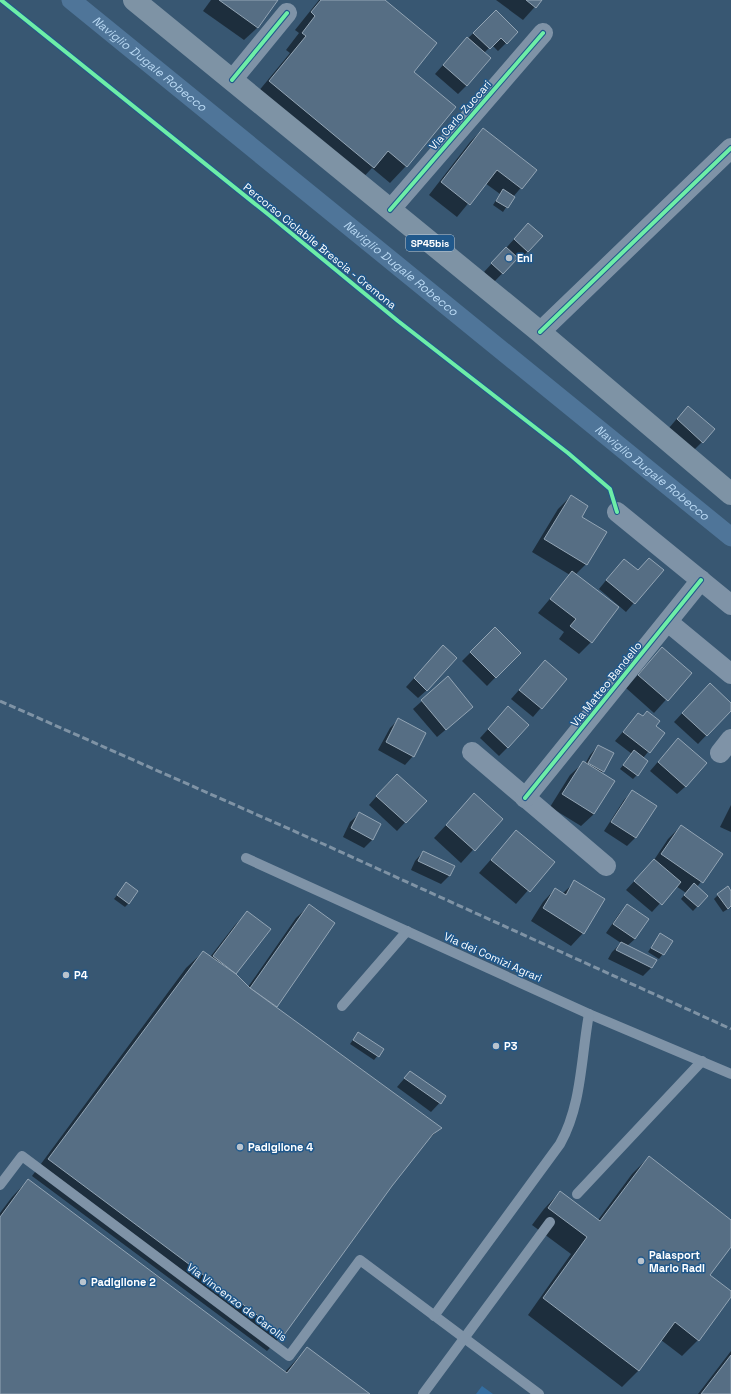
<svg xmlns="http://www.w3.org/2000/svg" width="731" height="1394" font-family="'Space Grotesk',sans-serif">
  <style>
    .green { fill: #346ea1 }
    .shadow { fill: #0007 }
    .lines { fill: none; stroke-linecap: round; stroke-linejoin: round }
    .canal { stroke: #4f7599; stroke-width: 19 }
    .building { fill: #566e84; stroke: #93a5b5 }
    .lane { stroke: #7f93a7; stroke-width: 10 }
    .street { stroke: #7f93a7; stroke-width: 20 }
    .primary { stroke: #7e93a5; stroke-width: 22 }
    .rail { stroke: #7f93a5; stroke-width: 3; stroke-dasharray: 7 3; stroke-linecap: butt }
    .cycleway-casing { stroke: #20588b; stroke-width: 6 }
    .cycleway { stroke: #6deda7; stroke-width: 4 }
    .poi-dot { fill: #b9c4ce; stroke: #20588b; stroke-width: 1.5 }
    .labels { text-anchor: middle; stroke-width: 3; stroke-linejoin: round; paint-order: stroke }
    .shield { fill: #20588b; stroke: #bccddc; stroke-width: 1 }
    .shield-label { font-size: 10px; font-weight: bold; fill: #fff }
    .street-label { font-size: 11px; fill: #fff; stroke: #20588b }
    .poi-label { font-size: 11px; font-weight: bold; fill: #fff; stroke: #20588b; text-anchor: start }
    .water-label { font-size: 12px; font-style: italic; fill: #b8d8f3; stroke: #20588b }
  </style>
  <rect width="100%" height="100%" fill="#385772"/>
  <path class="green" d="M482,1386L493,1394H476Z"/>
  <g class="shadow">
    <path d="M211,0H276L277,1L257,28L244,40L203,11Z"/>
    <path d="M319,0H383L412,72L406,166L390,183L372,168L357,184L253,98L290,53L286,50L299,33L295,30Z"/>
    <path d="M496,0H541L523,20Z"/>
    <path d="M496,11L517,32L498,51L492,45L484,53L467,85L458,94L435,74L459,47Z"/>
    <path d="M483,129L536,170L513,197L503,212L493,205L500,194L485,183L457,217L429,195L470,142Z"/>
    <path d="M528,224V251L519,260L517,258L494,282L484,272Z"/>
    <path d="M680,415L702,442L694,450L669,428Z"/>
    <path d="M571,496L580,517L586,564L575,575L591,642L579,654L559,639L564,632L538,613L570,575L532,552L558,509Z"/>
    <path d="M616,568L638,571L662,570L626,612L599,589Z"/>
    <path d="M494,629L519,653L487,686L462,661Z"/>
    <path d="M662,648L690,673L654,713L626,688Z"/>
    <path d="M435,655L427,690L418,698L406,687Z"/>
    <path d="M545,661L566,679L533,717L511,699Z"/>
    <path d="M448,678L463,715L437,737L413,709Z"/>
    <path d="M701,693L731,704V709L698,744L674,722Z"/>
    <path d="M638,714L664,733L643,758L637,775L633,779L620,769L632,754L615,741Z"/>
    <path d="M500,716L508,747L499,756L480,738Z"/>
    <path d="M398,720L413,756L405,765L378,750L390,728Z"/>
    <path d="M598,746L603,771L601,774L594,814L581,826L550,807L570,775L583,763L585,764L590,755Z"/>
    <path d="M670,748L686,786L677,794L650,771Z"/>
    <path d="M388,783L425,801L397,831L369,805Z"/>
    <path d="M632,792L655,807L635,838L627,846L604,831L624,800Z"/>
    <path d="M474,795L501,819L461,863L434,838Z"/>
    <path d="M731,805V832L720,827Z"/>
    <path d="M359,814L373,839L364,848L343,837L350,822Z"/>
    <path d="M681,826L721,854L697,887L707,896L693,911L681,899L686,893L676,886L652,912L626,890L654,860L668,839Z"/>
    <path d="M516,831L553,862L516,904L479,873Z"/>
    <path d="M423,852L449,876L441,884L411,870L415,861Z"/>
    <path d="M575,882L583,933L571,946L531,921L543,902L555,889L562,894Z"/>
    <path d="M126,884L129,903L125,907L114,899Z"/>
    <path d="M731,893V907L723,912L714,899L718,895Z"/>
    <path d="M627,905L635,939L627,946L655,961L651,968L643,976L608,959L612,952L621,943L606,933L619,914Z"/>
    <path d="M309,906L275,1007L440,1128L423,1145L391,1185L283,1334L267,1351L32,1176L186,968L203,952L210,957L235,925L248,912L269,929L234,974L248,987L296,918Z"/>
    <path d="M660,934L672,941L659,959L648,952Z"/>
    <path d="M358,1033L383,1049L374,1060L350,1044Z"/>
    <path d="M410,1072L445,1097L431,1112L397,1087Z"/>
    <path d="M649,1157L731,1221V1245L708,1275L731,1292V1296L698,1340L682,1356L661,1340L638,1371L622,1387L528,1315L571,1254L532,1225L544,1209L560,1192L598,1220L632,1174Z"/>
    <path d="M28,1180L285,1372L307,1348L368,1394H0V1213L12,1197Z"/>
    <path d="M731,1351V1394H698Z"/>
  </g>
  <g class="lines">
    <path class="canal" id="s1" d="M71,0L731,537"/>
  </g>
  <g class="building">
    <path d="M219,0H278L258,28Z"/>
    <path d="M321,0H385L437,43L414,72L456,107L407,167L388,151L374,168L269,81L306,36L302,33L315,16L311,12Z"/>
    <path d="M526,0H542L536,8Z"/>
    <path d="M496,10L518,32L507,44L501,38L490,49L473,33Z"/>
    <path d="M467,37L491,58L467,86L443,65Z"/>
    <path d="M483,128L537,170L522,189L497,170L470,205L441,182Z"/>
    <path d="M503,189L515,197L508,208L496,201Z"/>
    <path d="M528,223L543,236L528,252L514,239Z"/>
    <path d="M506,247L518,258L503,274L491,263Z"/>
    <path d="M688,406L715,429L703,443L677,419Z"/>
    <path d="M571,495L588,506L582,517L607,532L587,565L544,539Z"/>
    <path d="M649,558L664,570L635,604L606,580L624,559L638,570Z"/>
    <path d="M572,571L619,607L592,643L570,626L576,619L550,599Z"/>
    <path d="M495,627L521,653L496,678L470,652Z"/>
    <path d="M443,645L457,658L427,691L414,678Z"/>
    <path d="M662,647L692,673L668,701L638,675Z"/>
    <path d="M545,660L567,679L542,709L519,690Z"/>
    <path d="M448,676L473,707L446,730L421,700Z"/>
    <path d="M710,683L731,703V711L707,736L682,713Z"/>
    <path d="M508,706L529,725L508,748L488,729Z"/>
    <path d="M647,711L660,721L656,726L665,733L650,753L623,732L638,713L643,716Z"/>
    <path d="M398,718L426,733L414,757L386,742Z"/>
    <path d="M678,738L707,763L686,787L658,762Z"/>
    <path d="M598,745L614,753L604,772L588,763Z"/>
    <path d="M634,750L648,761L638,776L623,765Z"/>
    <path d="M583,761L615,781L594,814L562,794Z"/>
    <path d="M397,774L427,801L406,823L376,796Z"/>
    <path d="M632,790L657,806L636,838L611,822Z"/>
    <path d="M474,793L503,819L475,851L446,825Z"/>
    <path d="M359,812L381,824L373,840L351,828Z"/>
    <path d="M681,825L723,854L703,883L661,854Z"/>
    <path d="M516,830L555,862L530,892L491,860Z"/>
    <path d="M423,851L455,866L450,876L418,861Z"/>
    <path d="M654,859L681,882L662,905L634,881Z"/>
    <path d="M574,880L605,899L584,934L543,908L555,888L566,895Z"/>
    <path d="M126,882L138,891L129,904L117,895Z"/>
    <path d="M694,883L708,896L698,907L684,895Z"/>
    <path d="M728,886L731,891V906L728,909L717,894Z"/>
    <path d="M309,904L335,923L277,1007L250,988Z"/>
    <path d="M627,904L649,919L635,939L613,924Z"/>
    <path d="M247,911L271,929L236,974L213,956Z"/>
    <path d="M660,933L673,941L664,955L651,948Z"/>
    <path d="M621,942L657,960L652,968L616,950Z"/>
    <path d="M203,951L236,974L250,988L442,1128L433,1134L392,1186L284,1335L48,1159Z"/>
    <path d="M358,1032L384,1049L379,1057L353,1040Z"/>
    <path d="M410,1071L446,1096L441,1104L404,1078Z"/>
    <path d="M649,1156L731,1220V1247L710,1275L731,1291V1297L699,1341L675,1322L639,1371L543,1298L587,1237L548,1208L560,1191L600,1221Z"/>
    <path d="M28,1179L287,1373L307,1347L370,1394H0V1217Z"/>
    <path d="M731,1355V1394H701Z"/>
  </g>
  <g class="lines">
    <g class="lane">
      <path d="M246,858L589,1014L731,1074"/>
      <path d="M342,1006L407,931"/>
      <path d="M0,1185L22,1156L289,1356L360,1260L539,1394"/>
      <path d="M577,1194L702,1061"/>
      <path d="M434,1316L560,1144C582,1105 581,1057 589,1014"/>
      <path d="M423,1394L550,1222"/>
    </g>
    <g class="street">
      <path d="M232,80L287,13"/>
      <path d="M390,210L543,33"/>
      <path d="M540,332L731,148"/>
      <path d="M617,512L731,605"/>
      <path d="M668,622L731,674"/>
      <path d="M472,752L606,866"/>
      <path d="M720,753L731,739"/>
      <path d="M525,798L701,580"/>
    </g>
    <path class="primary" d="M134,0L540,332L731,494"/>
    <path class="rail" d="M0,701L321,843L731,1029"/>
    <g class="cycleway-casing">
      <g id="cycleway">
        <path d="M1,0L269,215L398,321L568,453L610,489L617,512"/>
        <path d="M232,80L287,13"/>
        <path d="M390,210L543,33"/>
        <path d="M540,332L731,148"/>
        <path d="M525,798L701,580"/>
      </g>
    </g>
    <use href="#cycleway" class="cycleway"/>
  </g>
  <g class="poi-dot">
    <circle cx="509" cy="258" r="4"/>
    <circle cx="66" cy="975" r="4"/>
    <circle cx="496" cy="1046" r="4"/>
    <circle cx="240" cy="1147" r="4"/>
    <circle cx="641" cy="1261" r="4"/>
    <circle cx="83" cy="1282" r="4"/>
  </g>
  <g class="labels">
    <rect class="shield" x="406" y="235" width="48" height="16" rx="3"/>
    <g class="shield-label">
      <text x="430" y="247">SP45bis</text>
    </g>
    <g class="street-label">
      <text transform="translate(460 115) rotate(-49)" y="4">Via Carlo Zuccari</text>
      <text transform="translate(320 246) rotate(39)" y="4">Percorso Ciclabile Brescia - Cremona</text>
      <text transform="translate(606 684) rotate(-51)" y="4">Via Matteo Bandello</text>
      <text transform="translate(493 957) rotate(24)" y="4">Via dei Comizi Agrari</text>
      <text transform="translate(237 1302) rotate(37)" y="4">Via Vincenzo de Carolis</text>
    </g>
    <g class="poi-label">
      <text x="517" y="262">Eni</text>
      <text x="74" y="979">P4</text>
      <text x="504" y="1050">P3</text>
      <text x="248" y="1151">Padiglione 4</text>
      <text x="649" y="1259">Palasport<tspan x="649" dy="13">Mario Radi</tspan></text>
      <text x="91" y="1286">Padiglione 2</text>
    </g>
    <g class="water-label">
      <text dy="4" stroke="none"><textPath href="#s1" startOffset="101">Naviglio Dugale Robecco</textPath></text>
      <text dy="4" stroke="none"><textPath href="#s1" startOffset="425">Naviglio Dugale Robecco</textPath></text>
      <text dy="4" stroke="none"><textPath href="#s1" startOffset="749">Naviglio Dugale Robecco</textPath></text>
    </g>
  </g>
</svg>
